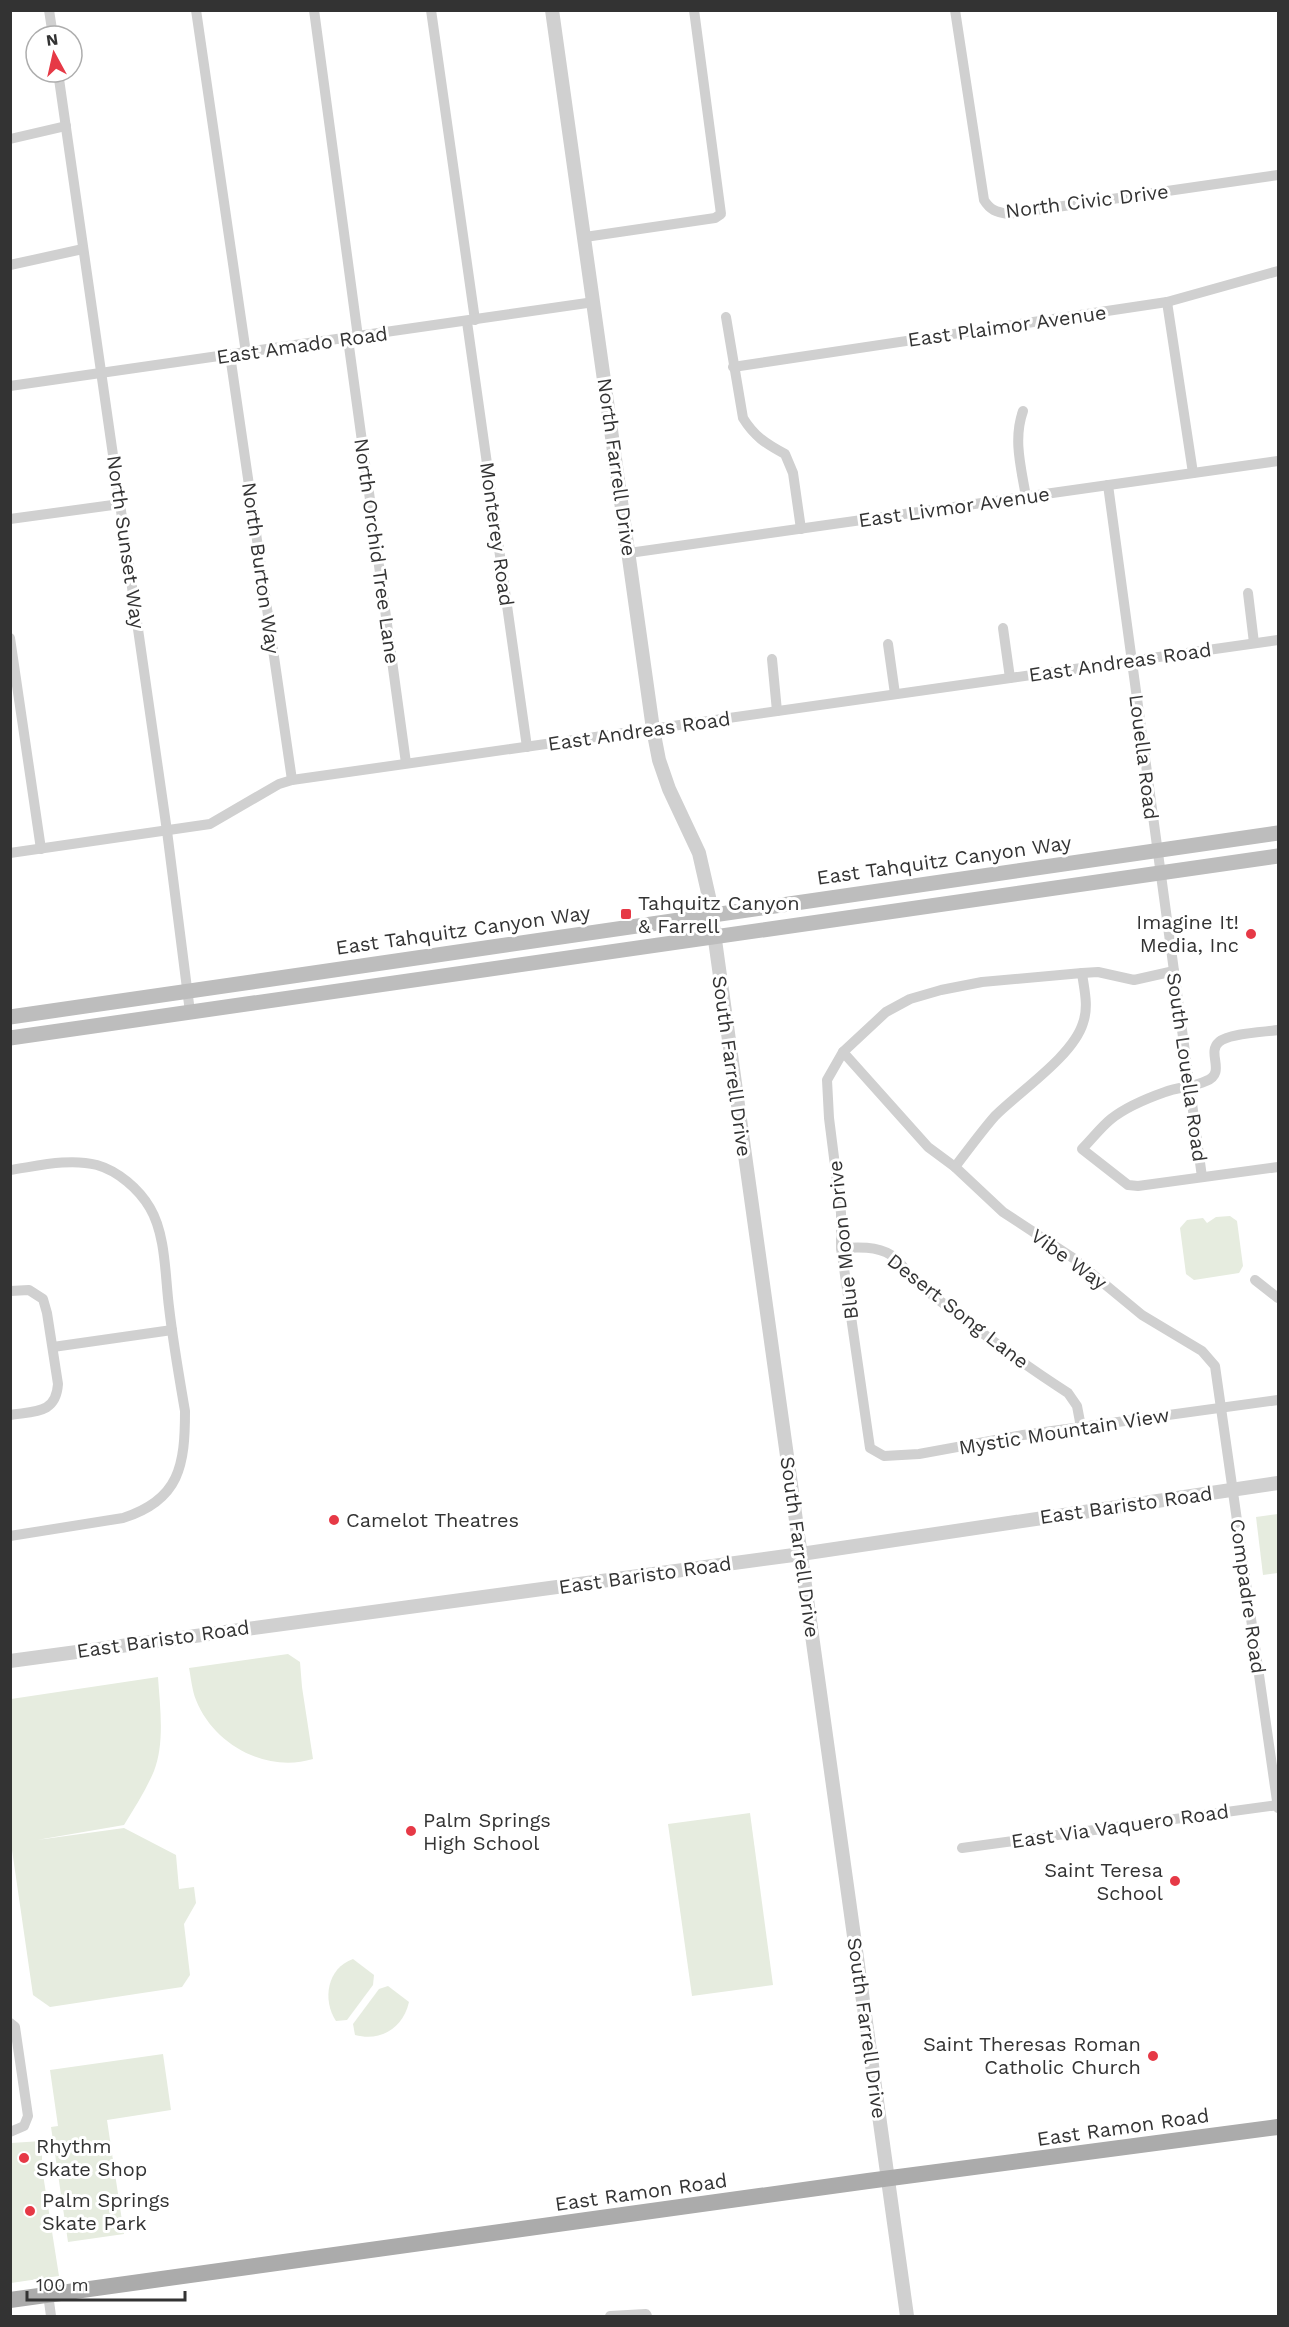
<svg xmlns="http://www.w3.org/2000/svg" width="1289" height="2327" font-family="'Work Sans',sans-serif">
  <style>
    .green { fill: #e6ecdf }
    .lines { fill: none; stroke-linecap: round; stroke-linejoin: round }
    .minor { stroke: #d0d0d0; stroke-width: 10 }
    .tertiary { stroke: #d0d0d0; stroke-width: 14 }
    .secondary { stroke: #bdbdbd; stroke-width: 15 }
    .primary { stroke: #ababab; stroke-width: 16 }
    .poi-dot { fill: #e63946; stroke: #fff; stroke-width: 2 }
    .labels { text-anchor: middle; stroke-width: 6; stroke-linejoin: round; paint-order: stroke }
    .street-label { font-size: 20px; fill: #333; stroke: #fff }
    .poi-label { font-size: 20px; fill: #333; stroke: #fff; text-anchor: start }
  </style>
  <rect width="100%" height="100%" fill="#fff"/>
  <g class="green">
    <path d="M1230,1216L1237,1221L1243,1266L1239,1273L1194,1280L1186,1274L1180,1228L1187,1220L1203,1218L1207,1223L1216,1217Z"/>
    <path d="M1278,1514V1573L1263,1575L1256,1517Z"/>
    <path d="M288,1654L300,1662L302,1687L313,1759C266,1773 214,1745 196,1700C192,1690 191,1678 189,1668Z"/>
    <path d="M158,1677C160,1707 165,1743 154,1771C146,1790 135,1807 124,1825L37,1840L124,1828L176,1855L179,1889L194,1887L196,1903L184,1924L190,1975L182,1987L50,2007L33,1995L11,1843V1699Z"/>
    <path d="M750,1813L773,1985L692,1996L668,1824Z"/>
    <path d="M353,1959L374,1975L373,1985L347,2020L336,2021C322,2000 327,1968 353,1959Z"/>
    <path d="M388,1986L409,2002C403,2028 381,2042 355,2035L353,2024L379,1989Z"/>
    <path d="M163,2054L171,2110L107,2120L124,2234L68,2242L51,2127L58,2126L50,2070Z"/>
    <path d="M42,2141V2168L59,2276L11,2283V2143Z"/>
  </g>
  <g class="lines">
    <g class="minor">
      <path d="M49,10L53,36"/>
      <path d="M196,10L246,353"/>
      <path d="M314,10L358,337"/>
      <path d="M431,10L475,320"/>
      <path d="M955,10L984,200C990,210 996,212 1008,214L1278,175"/>
      <path d="M58,72L167,831L190,1012"/>
      <path d="M10,139L66,126"/>
      <path d="M585,237L715,218L721,214L694,10"/>
      <path d="M10,265L83,249"/>
      <path d="M1167,302L1193,473"/>
      <path d="M726,317L743,418C754,436 766,444 785,454L793,473L801,529"/>
      <path d="M467,322L527,747"/>
      <path d="M348,339L406,763"/>
      <path d="M230,355L292,780"/>
      <path d="M733,367L1167,302L1278,271"/>
      <path d="M10,386L594,302"/>
      <path d="M1023,411C1013,439 1021,467 1026,497"/>
      <path d="M1108,485L1202,1177"/>
      <path d="M10,519L120,504"/>
      <path d="M629,553L1278,461"/>
      <path d="M1248,593L1254,643"/>
      <path d="M1003,628L1010,678"/>
      <path d="M10,638L41,849"/>
      <path d="M888,644L895,694"/>
      <path d="M772,659L777,711"/>
      <path d="M10,853L210,824L279,784L292,780L1278,640"/>
      <path d="M1174,971L1134,980L1098,972L1082,973L982,982L941,990L910,999L886,1012L843,1052L827,1080L829,1118L841,1213V1248L845,1275L870,1448L884,1456L919,1454L1023,1435L1278,1400"/>
      <path d="M1278,1030C1265,1032 1229,1033 1219,1042C1206,1053 1227,1073 1206,1081C1194,1087 1178,1087 1165,1092C1148,1098 1126,1107 1111,1119C1101,1127 1092,1139 1082,1149L1128,1185L1138,1186L1278,1167"/>
      <path d="M843,1052L928,1147L955,1167L1003,1212L1073,1258L1142,1315L1202,1351L1215,1366L1278,1808"/>
      <path d="M955,1167C968,1150 981,1132 995,1116C1020,1091 1073,1056 1083,1023C1089,1006 1084,989 1082,973"/>
      <path d="M10,1170C38,1166 69,1158 97,1165C118,1171 139,1189 150,1208C166,1235 165,1276 169,1307C173,1342 179,1376 185,1411C185,1465 180,1500 123,1518L10,1536"/>
      <path d="M841,1248C857,1247 877,1246 891,1255C903,1263 908,1276 919,1285C968,1322 1016,1360 1068,1393L1077,1406L1081,1427"/>
      <path d="M1255,1280L1278,1298"/>
      <path d="M10,1291L29,1290L43,1299L47,1313L58,1384C56,1414 35,1411 10,1415"/>
      <path d="M53,1347L172,1330"/>
      <path d="M962,1848L1278,1805"/>
      <path d="M10,2023L15,2027L28,2116L24,2126L10,2132"/>
      <path d="M48,2294L51,2316"/>
      <path d="M610,2316L646,2314L647,2316"/>
    </g>
    <g class="tertiary">
      <path d="M552,10L653,729L659,760L669,789L699,853L709,897L907,2316"/>
      <path d="M10,1661L801,1554L1278,1483"/>
    </g>
    <g class="secondary">
      <path d="M10,1017L1278,833"/>
      <path d="M10,1038L1278,856"/>
    </g>
    <path class="primary" d="M10,2300L868,2181L1278,2127"/>
  </g>
  <g class="poi-dot">
    <rect x="620" y="908" width="12" height="12" rx="3"/>
    <circle cx="1251" cy="934" r="6"/>
    <circle cx="334" cy="1520" r="6"/>
    <circle cx="411" cy="1831" r="6"/>
    <circle cx="1175" cy="1881" r="6"/>
    <circle cx="1153" cy="2056" r="6"/>
    <circle cx="24" cy="2158" r="6"/>
    <circle cx="30" cy="2211" r="6"/>
  </g>
  <g class="labels">
    <g class="street-label">
      <text transform="translate(1087 201) rotate(-7)" y="7">North Civic Drive</text>
      <text transform="translate(1007 326) rotate(-8)" y="7">East Plaimor Avenue</text>
      <text transform="translate(302 345) rotate(-8)" y="7">East Amado Road</text>
      <text transform="translate(617 467) rotate(82)" y="7">North Farrell Drive</text>
      <text transform="translate(954 507) rotate(-8)" y="7">East Livmor Avenue</text>
      <text transform="translate(497 534) rotate(82)" y="7">Monterey Road</text>
      <text transform="translate(126 542) rotate(82)" y="7">North Sunset Way</text>
      <text transform="translate(377 551) rotate(82)" y="7">North Orchid Tree Lane</text>
      <text transform="translate(261 568) rotate(82)" y="7">North Burton Way</text>
      <text transform="translate(1120 662) rotate(-8)" y="7">East Andreas Road</text>
      <text transform="translate(639 731) rotate(-8)" y="7">East Andreas Road</text>
      <text transform="translate(1144 757) rotate(83)" y="7">Louella Road</text>
      <text transform="translate(944 860) rotate(-8)" y="7">East Tahquitz Canyon Way</text>
      <text transform="translate(463 930) rotate(-8)" y="7">East Tahquitz Canyon Way</text>
      <text transform="translate(732 1066) rotate(82)" y="7">South Farrell Drive</text>
      <text transform="translate(1187 1067) rotate(82)" y="7">South Louella Road</text>
      <text transform="translate(843 1240) rotate(-96)" y="7">Blue Moon Drive</text>
      <text transform="translate(1069 1259) rotate(36)" y="7">Vibe Way</text>
      <text transform="translate(958 1311) rotate(38)" y="7">Desert Song Lane</text>
      <text transform="translate(1064 1431) rotate(-9)" y="7">Mystic Mountain View</text>
      <text transform="translate(1126 1505) rotate(-8)" y="7">East Baristo Road</text>
      <text transform="translate(800 1547) rotate(82)" y="7">South Farrell Drive</text>
      <text transform="translate(645 1575) rotate(-8)" y="7">East Baristo Road</text>
      <text transform="translate(1248 1596) rotate(82)" y="7">Compadre Road</text>
      <text transform="translate(163 1639) rotate(-8)" y="7">East Baristo Road</text>
      <text transform="translate(1120 1826) rotate(-8)" y="7">East Via Vaquero Road</text>
      <text transform="translate(867 2028) rotate(82)" y="7">South Farrell Drive</text>
      <text transform="translate(1123 2127) rotate(-8)" y="7">East Ramon Road</text>
      <text transform="translate(641 2192) rotate(-8)" y="7">East Ramon Road</text>
    </g>
    <g class="poi-label">
      <text x="638" y="910">Tahquitz Canyon<tspan x="638" dy="23">&amp; Farrell</tspan></text>
      <text x="1239" y="929" text-anchor="end">Imagine It!<tspan x="1239" dy="23">Media, Inc</tspan></text>
      <text x="346" y="1527">Camelot Theatres</text>
      <text x="423" y="1827">Palm Springs<tspan x="423" dy="23">High School</tspan></text>
      <text x="1163" y="1877" text-anchor="end">Saint Teresa<tspan x="1163" dy="23">School</tspan></text>
      <text x="1141" y="2051" text-anchor="end">Saint Theresas Roman<tspan x="1141" dy="23">Catholic Church</tspan></text>
      <text x="36" y="2153">Rhythm<tspan x="36" dy="23">Skate Shop</tspan></text>
      <text x="42" y="2207">Palm Springs<tspan x="42" dy="23">Skate Park</tspan></text>
    </g>
  </g>
  <rect width="1289" height="2327" fill="none" stroke="#333333" stroke-width="24"/>
  <g transform="translate(54 54) rotate(352)"><circle r="28" fill="#ffffff" stroke="#adadad" stroke-width="1.5"/>
  <path d="M0-4.5L10 22L0 15L-10 22Z" fill="#e63946"/>
  <text y="-9" font-size="16" font-weight="bold" text-anchor="middle" fill="#333333">N</text>
  </g>
  <path d="M27 2291v9h158v-9" fill="none" stroke="#333333" stroke-width="3"/>
  <text x="36" y="2291" font-size="18" fill="#333333" stroke="#ffffff" stroke-width="4.5" paint-order="stroke">100 m</text>
</svg>
